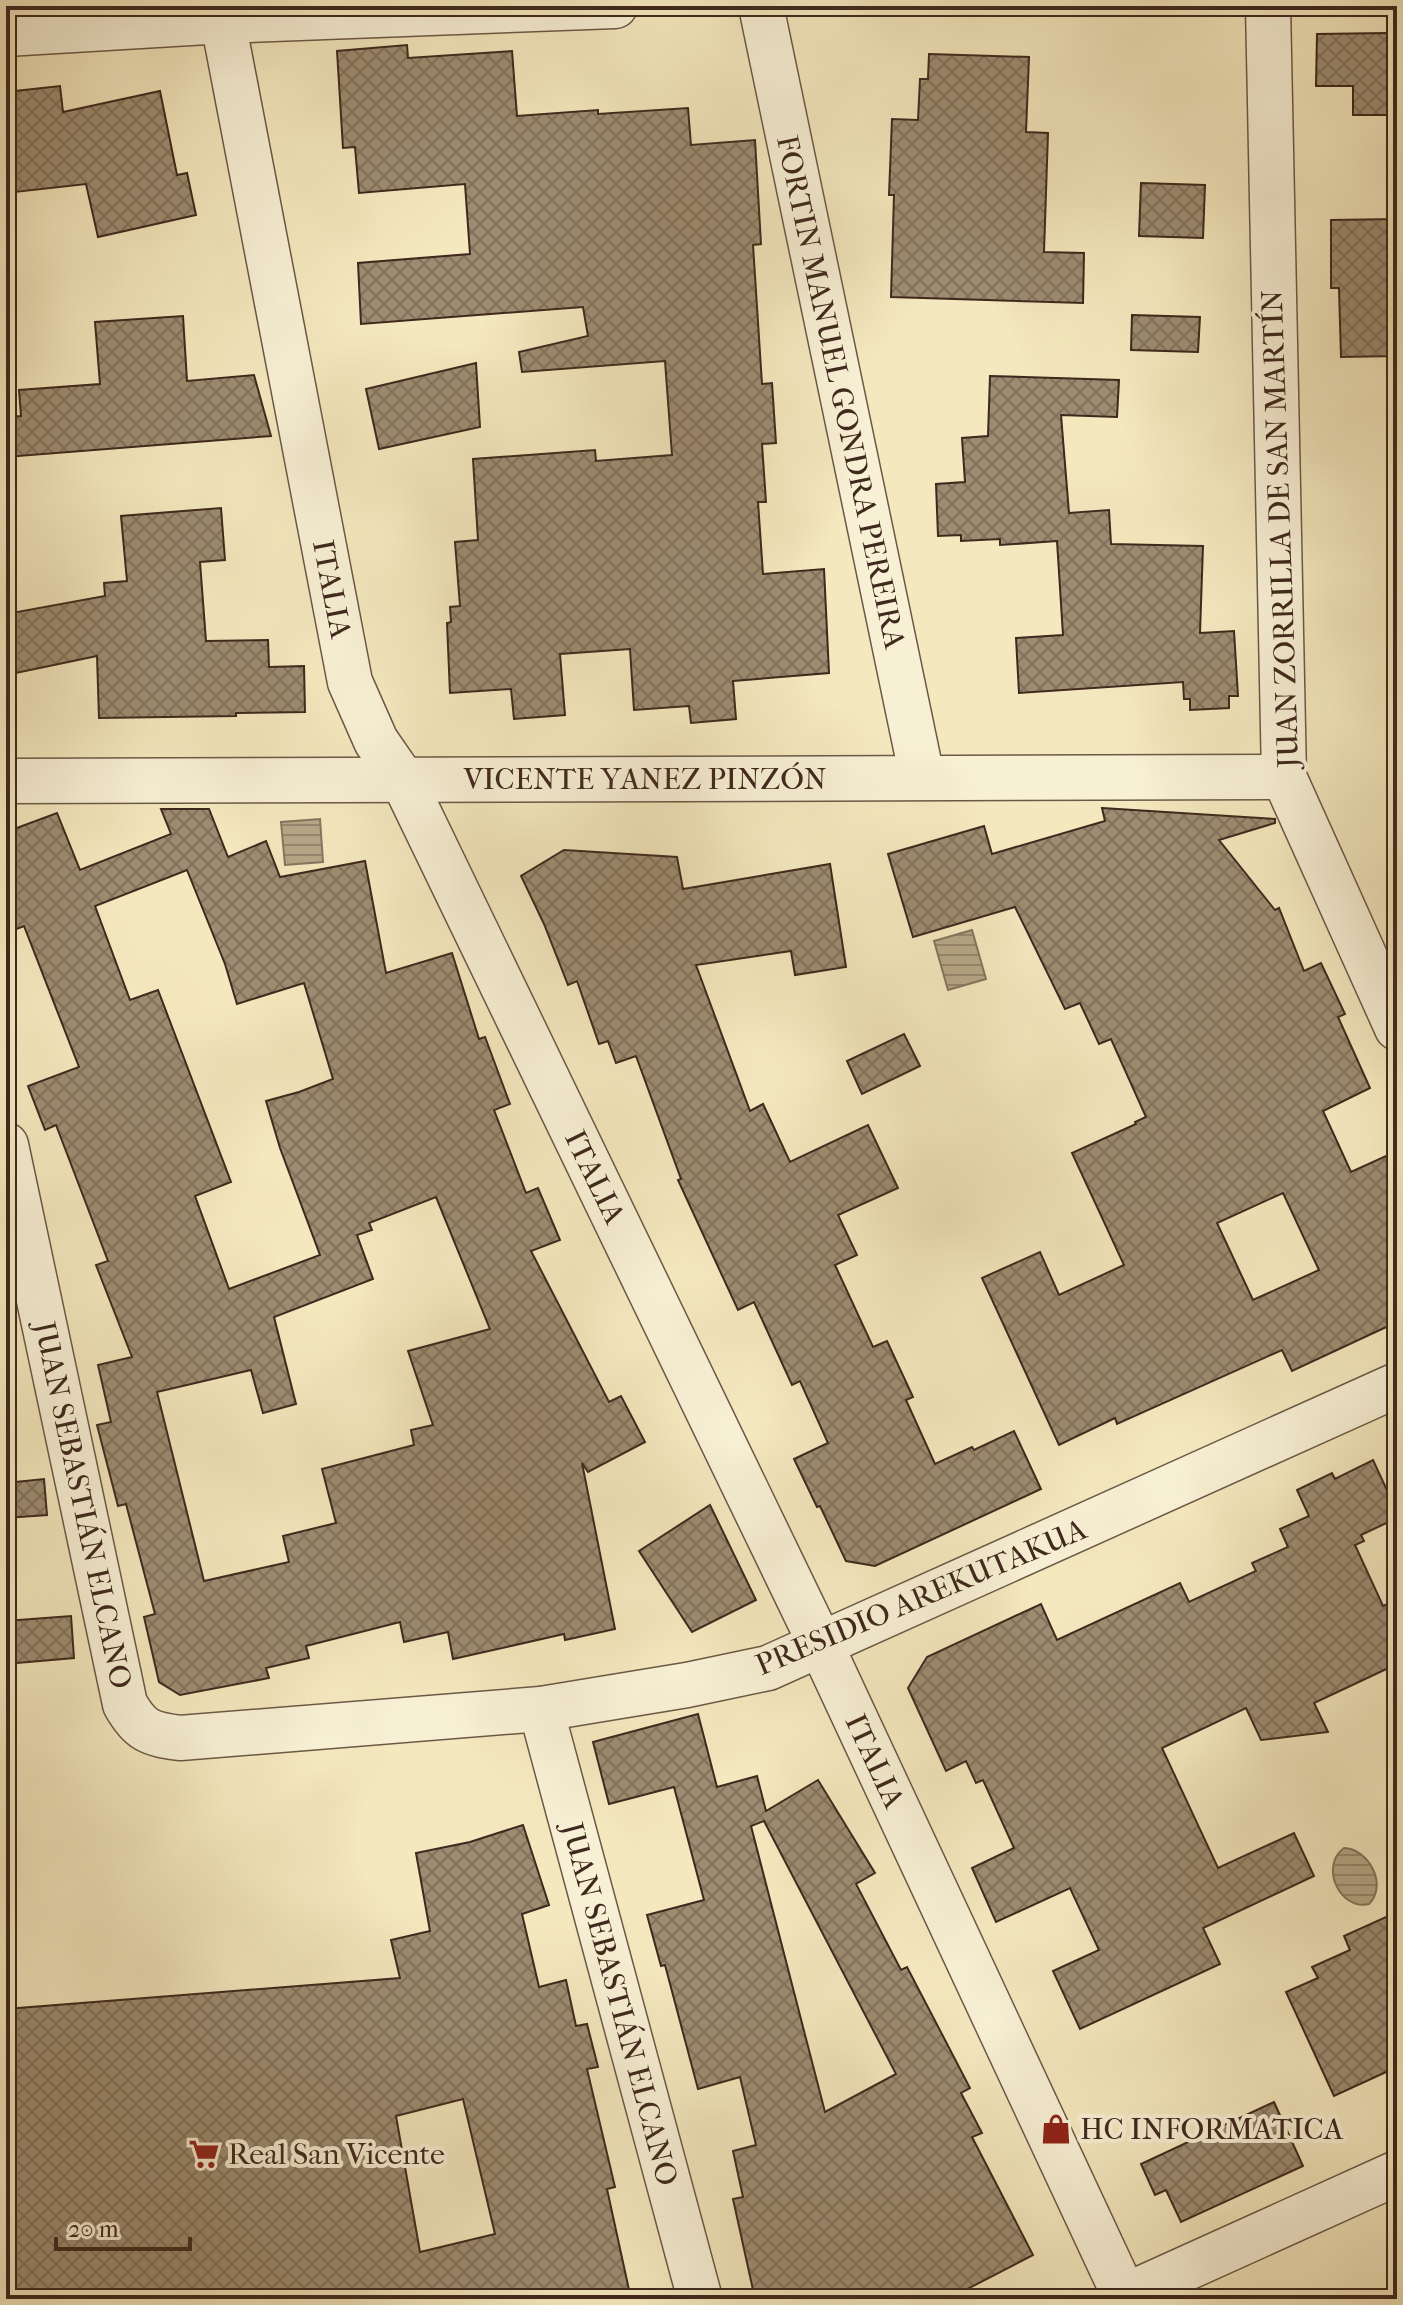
<svg xmlns="http://www.w3.org/2000/svg" width="1403" height="2305" font-family="'IM FELL French Canon',serif">
  <style>
    .water { fill: url(#water-rules); stroke: #86745d; stroke-width: 2 }
    .building { fill: url(#building-cross-hatch); stroke: #3f281d; stroke-width: 2; fill-rule: evenodd }
    .lines { fill: none; stroke-linecap: round; stroke-linejoin: round }
    .minor-casing { stroke: #6c5845; stroke-width: 47 }
    .minor { stroke: #f8f0d5; stroke-width: 44 }
    .labels { text-anchor: middle; stroke-width: 8; stroke-linejoin: round; paint-order: stroke }
    .street-label { font-size: 30px; fill: #3f281d; stroke: #f8f0d5 }
    .poi-label { font-size: 30px; fill: #3f281d; stroke: #f8f0d5; text-anchor: start }
  </style>
  <defs>
    <pattern id="water-rules" width="6" height="5" patternUnits="userSpaceOnUse" patternTransform="scale(2)"><rect width="6" height="5" fill="#b6a787"/><path d="M0 2.5h6" fill="none" stroke="#95886e"/></pattern>
    <pattern id="building-cross-hatch" width="8" height="8" patternUnits="userSpaceOnUse" patternTransform="scale(2)"><rect width="8" height="8" fill="#9d8c71"/><path d="M0 0l8 8M0 8l8-8" fill="none" stroke="#81725c"/></pattern>
  </defs>
  <rect width="100%" height="100%" fill="#f4e8be"/>
  <filter id="stains"><feTurbulence type="fractalNoise" baseFrequency=".0025" numOctaves="4"/><feColorMatrix values="0 0 0 0 .2 0 0 0 0 .09 0 0 0 0 .02 0 0 0 .5 -.17"/></filter>
  <radialGradient id="worn" r=".72"><stop offset=".6" stop-color="#630" stop-opacity="0"/><stop offset="1" stop-color="#630" stop-opacity=".3"/></radialGradient>
  <g class="water">
    <path d="M320,819L323,862L285,865L281,822Z"/>
    <path d="M972,930L986,979L948,990L934,941Z"/>
    <path d="M1344,1848C1369,1849 1388,1885 1369,1904C1340,1911 1319,1866 1344,1848Z"/>
  </g>
  <g class="building">
    <path d="M1387,33V115H1353V86H1316L1317,34Z"/>
    <path d="M407,45L408,58L512,51L517,116L598,110V114L688,108L691,145L755,140L761,244L753,245L762,384L772,383L776,443L762,444L766,502H758L763,574L824,569L829,673L733,681L736,719L691,723L689,706L634,710L630,649L560,654L565,715L514,719L511,689L450,693L447,623L451,622L450,607L460,606L455,542L478,540L473,459L595,450L596,461L672,455L665,361L522,372L519,352L588,336L583,307L361,324L358,263L470,254L465,184L359,193L355,147L343,148L337,51Z"/>
    <path d="M929,54L1029,57L1026,132L1048,133L1044,252L1084,253L1083,303L891,297L894,195H889L892,119L918,120L920,79H928Z"/>
    <path d="M60,86L63,112L160,91L177,175L187,173L196,215L98,237L86,184L6,193V92Z"/>
    <path d="M1141,183L1205,185L1203,238L1139,236Z"/>
    <path d="M1397,219V356L1341,357L1339,288H1331V220Z"/>
    <path d="M1132,315L1200,317L1198,352L1131,350Z"/>
    <path d="M183,316L187,381L254,375L271,436L6,457V417L21,416L19,390L100,384L95,322Z"/>
    <path d="M476,363L480,427L379,449L366,389Z"/>
    <path d="M990,376L1119,380L1117,417L1061,415L1069,513L1109,510L1111,544L1203,546L1200,633L1234,631L1238,696H1229V708L1190,710V699H1184L1183,682L1019,693L1016,638L1063,635L1057,541L1000,545V539L961,541V535L938,536L936,484L965,482L962,438L988,436Z"/>
    <path d="M221,508L225,560L200,562L206,641L268,640L269,667L304,666L305,712L236,713V716L99,718L97,656L6,675V614L105,596L104,583L127,581L121,516Z"/>
    <path d="M1102,808L1275,819V823L1219,840L1275,910L1279,908L1304,971L1321,963L1345,1014L1338,1017L1370,1088L1323,1111L1351,1172L1397,1151V1322L1292,1371L1282,1350L1117,1424L1115,1418L1059,1445L982,1278L1040,1252L1059,1295L1124,1265L1072,1153L1136,1124L1135,1122L1146,1117L1111,1039L1099,1044L1080,1003L1065,1009L1015,907L913,937L888,854L984,826L992,854L1105,821ZM1283,1193L1319,1270L1253,1300L1217,1223Z"/>
    <path d="M161,809H209L228,857L266,841L280,877L365,861L386,973L452,953L479,1039L485,1037L510,1104L494,1110L526,1193L538,1188L560,1240L531,1251L609,1402L621,1396L645,1442L588,1472L582,1463L615,1629L565,1640L564,1634L453,1659L448,1632L404,1642L400,1622L306,1646L309,1658L266,1668L269,1678L180,1695L159,1682L144,1617L155,1614L126,1504L118,1506L97,1425L111,1422L98,1365L132,1357L96,1265L108,1261L56,1125L45,1130L28,1086L79,1067L24,926L14,930L6,911V832L57,813L80,870L171,834ZM187,870L225,964L237,1004L304,983L333,1079L299,1092L266,1101L280,1148L320,1255L229,1289L195,1196L231,1182L158,990L130,1000L95,906ZM436,1197L490,1329L408,1351L433,1425L411,1430L414,1445L322,1469L336,1523L283,1536L289,1562L204,1581L157,1392L251,1370L263,1413L296,1404L274,1317L373,1279L357,1235L372,1230L369,1223Z"/>
    <path d="M564,850L677,857L683,889L830,864L846,967L795,975L791,951L696,965L750,1111L763,1104L790,1162L868,1125L898,1188L838,1215L857,1255L835,1265L873,1347L887,1341L913,1397L906,1400L935,1464L972,1447L974,1450L1014,1431L1041,1489L875,1566L846,1561L820,1506L817,1507L794,1459L828,1443L800,1381L792,1385L754,1302L738,1310L678,1180L681,1179L636,1056L616,1063L608,1041L599,1044L577,981L568,985L544,924L521,876Z"/>
    <path d="M904,1034L920,1066L862,1094L847,1061Z"/>
    <path d="M1373,1460L1397,1512V1518L1361,1535L1364,1541L1355,1545L1383,1606L1397,1600V1664L1314,1703L1328,1732L1261,1740L1246,1708L1162,1748L1218,1868L1294,1833L1314,1876L1203,1928L1220,1964L1080,2029L1053,1971L1099,1950L1070,1888L996,1922L972,1868L1014,1848L983,1780L976,1783L966,1761L946,1771L908,1688L927,1657L1041,1604L1057,1640L1180,1583L1189,1602L1256,1571L1252,1563L1288,1547L1280,1529L1309,1516L1297,1490L1332,1473L1335,1479Z"/>
    <path d="M44,1479L47,1515L6,1518V1483Z"/>
    <path d="M710,1505L756,1600L692,1632L639,1551Z"/>
    <path d="M71,1616L74,1658L6,1664V1621Z"/>
    <path d="M698,1714L717,1787L757,1776L766,1811L818,1780L875,1873L856,1884L901,1970L907,1967L970,2088L961,2093L982,2133L972,2137L1033,2255L948,2299H755L733,2199L743,2197L733,2151L756,2145L740,2077L698,2089L665,1965L661,1966L647,1915L704,1900L674,1787L609,1804L593,1742ZM764,1821L896,2074L825,2112L751,1826Z"/>
    <path d="M523,1825L549,1905L522,1914L539,1987L566,1980L576,2026L587,2024L598,2067L587,2069L615,2187L607,2189L631,2299H6V2009L400,1978L391,1940L430,1931L416,1853L470,1842ZM463,2099L495,2234L420,2252L396,2116Z"/>
    <path d="M1397,1912V2067L1334,2096L1286,1992L1318,1978L1312,1967L1350,1950L1344,1936Z"/>
    <path d="M1274,2102L1303,2166L1181,2222L1166,2190L1155,2195L1141,2164Z"/>
  </g>
  <g class="lines">
    <g class="minor-casing">
      <g id="minor">
        <path d="M220,6L350,682L376,741L403,780L821,1645L1126,2299"/>
        <path d="M761,6L922,777"/>
        <path d="M1268,6L1284,777L1397,1028"/>
        <path d="M6,34L224,21L615,6"/>
        <path d="M6,781L1284,777"/>
        <path d="M6,1145L125,1704C140,1731 150,1734 180,1738L541,1709L687,1685L768,1668L1397,1385"/>
        <path d="M541,1709L700,2299"/>
        <path d="M1125,2296L1397,2173"/>
      </g>
    </g>
    <use href="#minor" class="minor"/>
  </g>
  <defs>
    <g id="shop-bare" transform="scale(2.4)"><path d="M-5-2.5h2.3a2.7 3.5 0 0 1 5.4 0H5L5.5 6h-11ZM-1.5-2.5h3a1.5 2.3 0 0 0-3 0Z" fill="#8f2418" stroke="#f8f0d5" stroke-width="2.5" paint-order="stroke"/></g>
    <g id="supermarket-bare" transform="scale(2.4)"><path d="M-6-5.5h2.5l.6 2H6L4.5 2H-2.5L-4.4-4H-6ZM-1.5 3.2a1.3 1.3 0 1 0 .1 0ZM3 3.2a1.3 1.3 0 1 0 .1 0Z" fill="#8f2418" stroke="#f8f0d5" stroke-width="2.5" paint-order="stroke"/></g>
  </defs>
  <g fill-rule="evenodd">
    <use href="#shop-bare" x="1056" y="2129"/>
    <use href="#supermarket-bare" x="204" y="2154"/>
  </g>
  <g class="labels">
    <g class="street-label">
      <text transform="translate(841 392) rotate(78)" y="10">FORTIN MANUEL GONDRA PEREIRA</text>
      <text transform="translate(1280 529) rotate(-92)" y="10">JUAN ZORRILLA DE SAN MARTÍN</text>
      <text transform="translate(332 589) rotate(79)" y="10">ITALIA</text>
      <text x="645" y="789">VICENTE YANEZ PINZÓN</text>
      <text transform="translate(595 1177) rotate(64)" y="10">ITALIA</text>
      <text transform="translate(83 1505) rotate(78)" y="10">JUAN SEBASTIÁN ELCANO</text>
      <text transform="translate(921 1597) rotate(-23)" y="10">PRESIDIO AREKUTAKUA</text>
      <text transform="translate(875 1761) rotate(65)" y="10">ITALIA</text>
      <text transform="translate(620 2004) rotate(75)" y="10">JUAN SEBASTIÁN ELCANO</text>
    </g>
    <g class="poi-label">
      <text x="1080" y="2139">HC INFORMATICA</text>
      <text x="228" y="2164">Real San Vicente</text>
    </g>
  </g>
  <rect width="1403" height="2305" fill="none" stroke="#f4e8be" stroke-width="32"/>
  <rect x="8" y="8" width="1387" height="2289" fill="none" stroke="#3f281d" stroke-width="4"/>
  <rect x="16" y="16" width="1371" height="2273" fill="none" stroke="#3f281d" stroke-width="2"/>
  <path d="M56 2237v12h134v-12" fill="none" stroke="#3f281d" stroke-width="4"/>
  <text x="68" y="2237" font-size="24" fill="#3f281d" stroke="#f8f0d5" stroke-width="6" paint-order="stroke">20 m</text>
  <rect width="100%" height="100%" filter="url(#stains)"/>
  <rect width="100%" height="100%" fill="url(#worn)"/>
</svg>
